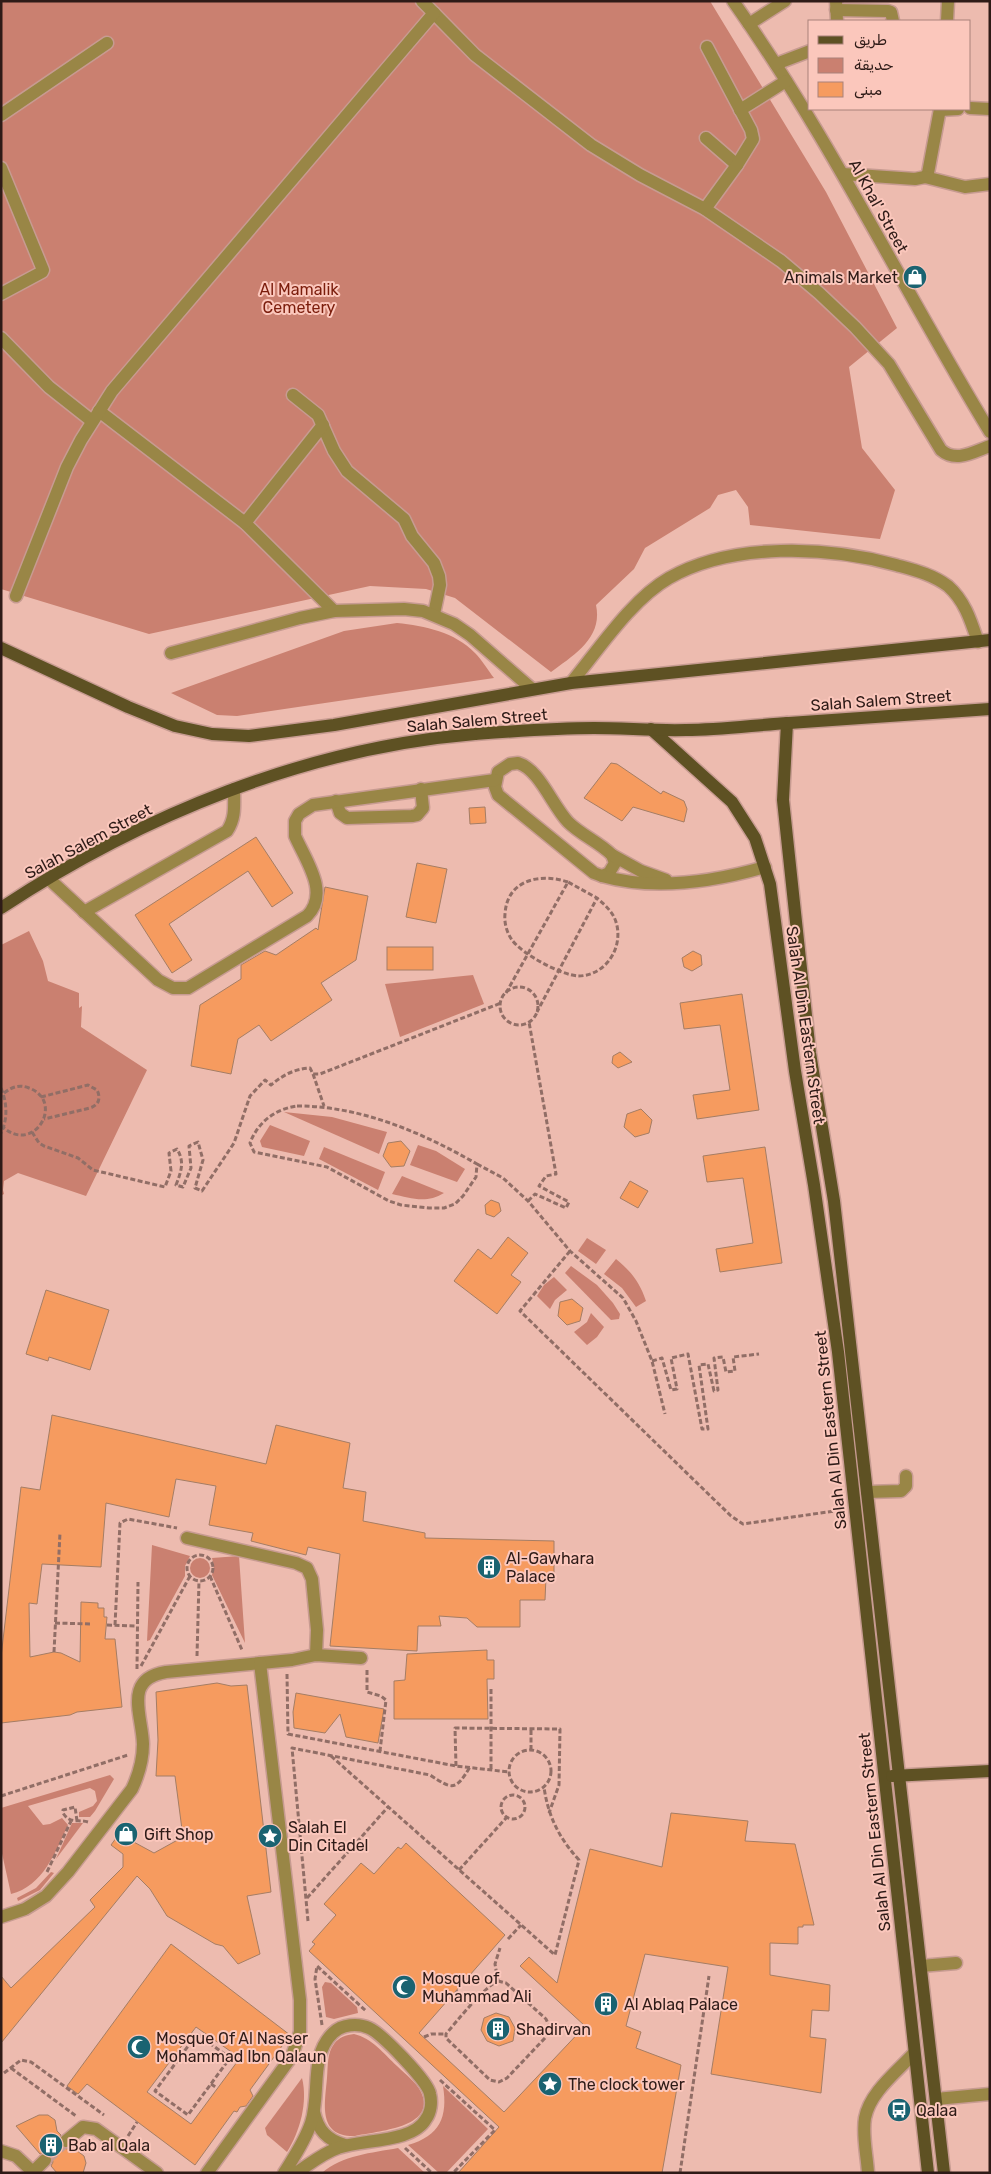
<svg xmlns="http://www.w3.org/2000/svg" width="991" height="2174" font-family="Rubik,Cairo,sans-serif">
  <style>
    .green { fill: #ca8070 }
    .building { fill: #f69b5f; stroke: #a57d64; fill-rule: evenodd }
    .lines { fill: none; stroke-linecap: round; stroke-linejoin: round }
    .minor-tunnel { stroke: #c79b91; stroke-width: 12; stroke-dasharray: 12 6; stroke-linecap: butt }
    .minor-casing { stroke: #c79b91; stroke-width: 15 }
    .major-casing { stroke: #c79b91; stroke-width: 15 }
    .path { stroke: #916e66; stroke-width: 3; stroke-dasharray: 5 2.5; stroke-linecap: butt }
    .minor { stroke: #998646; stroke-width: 12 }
    .major { stroke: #5e5123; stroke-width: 12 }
    .labels { text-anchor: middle; stroke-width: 4; stroke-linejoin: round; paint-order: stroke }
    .street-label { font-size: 16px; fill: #2e1b17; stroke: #fbc7bc }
    .poi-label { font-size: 16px; fill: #2e1b17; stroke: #fbc7bc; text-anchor: start }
    .park-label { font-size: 16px; fill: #7b1d0c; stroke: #fbc7bc }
  </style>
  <rect width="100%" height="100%" fill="#edbbaf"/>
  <g class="green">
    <path d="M1,1H710L826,192L897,328L849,367L862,448L895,490L880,539L750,525L748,507L736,490L718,495L710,508L645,548L634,569L596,605C603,638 574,655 551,672L455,598L426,589L370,586L149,634L1,589Z"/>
    <path d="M397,623C425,626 455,632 475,653C482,660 488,670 494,678L237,716L217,715L171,693L344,631Z"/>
    <path d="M29,931L43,961L48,981L79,993V1008L82,1006L81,1027L147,1070L86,1196L18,1173L4,1181L3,1190L4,1194L2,1195L1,1202V945Z"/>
    <path d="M473,975L484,1004L400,1037L385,984Z"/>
    <path d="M284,1112L332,1117L387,1132L379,1154Z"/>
    <path d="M270,1125L310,1141L304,1156L262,1147L260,1141Z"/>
    <path d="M418,1145L436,1151L465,1169L457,1182L410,1165Z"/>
    <path d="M324,1147L385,1172L378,1190L319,1159Z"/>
    <path d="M402,1176L444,1193C426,1204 411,1198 392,1194Z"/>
    <path d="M587,1238L606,1250L596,1264L578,1251Z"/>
    <path d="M616,1259C631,1271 640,1283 646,1301L636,1307L622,1288L604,1274Z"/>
    <path d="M571,1266L597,1285L613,1303L620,1314L619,1319L611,1320L565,1273Z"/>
    <path d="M554,1277L567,1290L555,1300L550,1309L537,1296L544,1285Z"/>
    <path d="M591,1313L604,1327L597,1337L587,1345L574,1332L587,1322Z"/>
    <path d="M152,1545L190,1556L185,1566V1576L150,1640L147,1641Z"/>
    <path d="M239,1556L245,1643L212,1575L214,1566L212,1558Z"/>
    <circle cx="200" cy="1568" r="10"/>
    <path d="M110,1775L114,1779L95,1811L90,1817H79V1812L93,1806L97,1801L95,1791L90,1788L28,1806L43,1825L50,1824L62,1818L68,1825C55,1853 43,1886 11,1894L1,1849V1808Z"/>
    <path d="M72,1823H83L56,1859Z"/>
    <path d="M51,1872L54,1873L40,1890L18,1901L17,1898L36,1888Z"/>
    <path d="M325,1982L331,1983L357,2007L358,2013L334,2019L326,2017L322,1987Z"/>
    <path d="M354,2034C372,2038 384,2054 397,2066C405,2074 416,2082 421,2092C438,2128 376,2131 355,2136C317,2137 325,2103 327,2078C328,2067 327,2053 334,2044C339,2037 346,2035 354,2034Z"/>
    <path d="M302,2078C308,2102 300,2131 287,2152L267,2135L265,2128Z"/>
    <path d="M443,2086L488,2129L446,2173H439L408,2145C440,2136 448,2117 443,2086Z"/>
    <path d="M398,2148L425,2173H322C342,2155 372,2153 398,2148Z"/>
  </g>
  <g class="building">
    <path d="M611,763L617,764L661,794L663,791L684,801L687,809L684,822L633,807L622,821L584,798Z"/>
    <path d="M485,807L486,823L470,824L469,808Z"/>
    <path d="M256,837L293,893L272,907L248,871L203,901L169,924L192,960L172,973L135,915Z"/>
    <path d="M417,863L447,869L436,923L406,917Z"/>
    <path d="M325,887L368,896L356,960L321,983L332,1000L271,1041L259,1025L238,1039L231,1074L191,1066L200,1005L241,979V965L265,951L276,955L316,928L318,930Z"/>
    <rect x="387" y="947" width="46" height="23"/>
    <path d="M693,951L701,955L702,965L692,971L684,967L682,958Z"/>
    <path d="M742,994L759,1110L697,1119L693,1095L730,1090L720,1025L684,1029L680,1003Z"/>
    <path d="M620,1052L632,1062L618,1068L612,1063L613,1056Z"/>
    <path d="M641,1109L652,1120L649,1133L635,1137L624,1127L627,1114Z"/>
    <path d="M401,1141L410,1151L404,1166L391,1167L383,1156L388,1143Z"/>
    <path d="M765,1147L782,1263L720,1272L716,1249L753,1243L743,1178L707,1182L703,1156Z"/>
    <path d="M630,1181L648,1191L638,1208L620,1198Z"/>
    <path d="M491,1200L499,1203L501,1211L494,1217L486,1214L485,1205Z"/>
    <path d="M508,1237L528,1253L511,1275L521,1282L497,1314L454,1281L478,1249L491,1259Z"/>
    <path d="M46,1290L109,1310L90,1370L49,1357L48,1361L26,1354Z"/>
    <path d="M572,1299L583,1308L580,1321L567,1325L558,1316L560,1302Z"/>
    <path d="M52,1415L266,1464L276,1425L350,1443L343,1488L366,1492L363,1521L425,1533V1538L554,1541V1576L546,1577L545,1600H520V1627H477L467,1618L439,1616L441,1626H418L417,1651L330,1646L340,1554L308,1547L306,1555L251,1541L253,1533L209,1525L216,1486L176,1479L169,1517L106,1503L101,1567L42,1564L37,1604L29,1603L30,1657L54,1652L61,1653L80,1662L81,1602L98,1603V1608H104V1617H107L105,1639H115L122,1707L77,1712L70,1715L1,1723V1657L21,1487L40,1490Z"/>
    <path d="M487,1650V1660H494V1679H487L488,1719H394V1681L405,1680L407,1654Z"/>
    <path d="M217,1683L231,1686L247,1685L271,1892L247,1896L260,1954L238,1964L223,1946L215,1944L167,1916L150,1889L137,1876L1,2043V1976L11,1988L95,1907L90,1900L123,1867V1854L111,1845L119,1834L154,1853L183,1837L175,1776H156L158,1740L156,1692Z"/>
    <path d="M296,1693L384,1709L378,1743L346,1737L340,1714L325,1733L294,1728L293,1712Z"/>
    <path d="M671,1813L748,1821L745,1841L795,1844L814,1925H803V1927H798V1944L770,1943V1975L830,1985L829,2011L812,2010L810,2037L826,2039L821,2093L711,2074L728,1967L645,1954L626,2026L641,2032L636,2048L681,2065L662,2173H458L499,2127L309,1951L315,1944L312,1942L336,1915L324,1904L361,1863L374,1874L398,1847L401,1849L406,1843L505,1935L419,2033L504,2112L585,2026L520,1966L529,1957L557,1983L590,1849L662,1867Z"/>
    <path d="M171,1944L290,2035L250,2090L253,2096L246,2106L240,2107L237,2112L234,2111L195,2165L87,2084L78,2094L67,2086ZM196,2027L240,2058L191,2124L147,2092Z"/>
    <path d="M496,2013L509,2017L515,2028L513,2041L499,2046L487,2041L481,2030L484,2018Z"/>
    <path d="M39,2115H48L55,2120L57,2131L61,2135L58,2142L60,2146L67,2149L72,2147L84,2156L86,2163L83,2173H57L51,2166L53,2162L51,2155L47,2152L40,2154L16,2126Z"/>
  </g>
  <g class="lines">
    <path class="minor-tunnel" d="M45,2160L66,2141"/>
    <g class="minor-casing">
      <g id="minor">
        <path d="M422,1L475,55L591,145L640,175L705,209L781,261L819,293L855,327L889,364L941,450C956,463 973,452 990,446"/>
        <path d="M733,1C830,138 903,289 990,432"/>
        <path d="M836,1L837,21"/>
        <path d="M836,10L888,11L891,12L893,21"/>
        <path d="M947,21L948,1"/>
        <path d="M749,24L785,1"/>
        <path d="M776,64L810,51"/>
        <path d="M970,108L990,109"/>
        <path d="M740,110L786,81"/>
        <path d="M940,110L958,109"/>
        <path d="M1,115L107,43"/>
        <path d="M706,138L737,165"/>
        <path d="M1,168L43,270L42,272L1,294"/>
        <path d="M843,174L915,179L925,177L928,173L940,109"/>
        <path d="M925,177L965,187L990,184"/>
        <path d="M705,209L737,165L753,139L751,130L707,47"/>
        <path d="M1,338L49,387L92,421"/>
        <path d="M293,395L318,415L334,451L347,471L404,519L412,536L434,563L439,576L440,585L434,614"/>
        <path d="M99,411L245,523L334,611"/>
        <path d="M245,523L323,425"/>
        <path d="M16,596L67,467L81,440L112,391L434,13"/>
        <path d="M171,653L300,618L334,611L404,609L423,611L454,624L470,635L532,689"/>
        <path d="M571,683C599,649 632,599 669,578C732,542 828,546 896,565C914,570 932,574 948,586C965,601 971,621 978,642"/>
        <path d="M518,763C539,769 552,805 568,822C581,835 599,842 612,855L615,863L609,873L602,876L594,873L498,795L495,787L498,772L510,764Z"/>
        <path d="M336,801L340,813L347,818L412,816L417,815L423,808L421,789"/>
        <path d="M612,855L641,871L666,880"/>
        <path d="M602,876C655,891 713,882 765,867"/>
        <path d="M49,879L158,980L173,988H188L307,916C330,893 306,861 295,836V821L299,814L313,805L495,780"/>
        <path d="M84,912L227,831C236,818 234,805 234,789"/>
        <path d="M867,1492L901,1491L906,1486V1476"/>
        <path d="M187,1538L296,1563L307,1568L312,1579L317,1630L316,1655"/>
        <path d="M1,1917L25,1909L46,1896L68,1872L132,1789C139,1774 143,1761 143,1744C142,1714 123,1679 166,1672L292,1660L316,1655L361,1658"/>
        <path d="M921,1966L956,1963"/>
        <path d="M936,2099L990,2094"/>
        <path d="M314,2112C318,2130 327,2140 345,2145"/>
        <path d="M66,2141L83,2127L96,2129L157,2173"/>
        <path d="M1,2151L16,2156L34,2173"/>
        <path d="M33,2172L45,2160"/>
        <path d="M207,2173L292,2056L300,2032V2000L260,1663"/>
        <path d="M284,2173C294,2157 305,2141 311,2123C321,2093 309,2056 333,2033C342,2024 358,2023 369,2028C381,2033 428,2081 430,2094C432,2102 431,2112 426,2119C413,2143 362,2139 338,2148C323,2153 310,2164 296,2173"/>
        <path d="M868,2173C867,2155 862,2135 865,2118C870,2092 897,2072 914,2053"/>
      </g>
    </g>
    <g class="major-casing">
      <g id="major">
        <path d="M1,648L128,707L175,726L212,734L249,736L334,725L571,683L990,640"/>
        <path d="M787,723L783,800L810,1053L834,1201L944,2173"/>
        <path d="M651,729L732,802L755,838L770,884L795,1071L814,1185L838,1352L928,2173"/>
        <path d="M1,908C142,815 306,748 475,734C515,731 554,728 594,728C624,728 656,731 686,730C721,730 755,725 789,723C856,718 923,714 990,709"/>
        <path d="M892,1776L990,1771"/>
      </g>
    </g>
    <g class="path">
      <path d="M568,882C541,873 507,879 505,914C504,923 507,933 512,940C522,954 561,975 578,976C606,976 624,947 616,922C613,912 605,905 597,898"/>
      <circle cx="519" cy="1006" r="19"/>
      <path d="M506,993L568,882L597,898L537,1012"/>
      <path d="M313,1074L324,1106"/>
      <path d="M1,1088C7,1102 8,1119 1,1133"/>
      <path d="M4,1093C12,1087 19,1084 29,1088C65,1101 35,1154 4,1128"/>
      <path d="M41,1097L88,1085L97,1090C101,1098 99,1105 90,1108L44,1119"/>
      <path d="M297,1106C361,1106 421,1132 477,1164L476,1177L463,1196L455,1204L444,1208H429L401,1205L389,1201L327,1167L254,1152L250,1143C258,1122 275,1109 297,1106Z"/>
      <path d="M32,1132L39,1143L44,1146L78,1158L93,1170L165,1187L171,1171L169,1153L177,1149C185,1162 181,1172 176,1185L183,1187L191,1168L189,1146L198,1142L203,1160L195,1188L202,1191L234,1143L250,1096L265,1080L271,1085C283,1075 294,1069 310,1068L313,1074H320L501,1003"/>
      <path d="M477,1164L503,1178L528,1201L570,1251L623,1298L636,1321L652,1361L665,1414"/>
      <path d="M528,1201L535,1194L566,1208L569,1202L539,1186L546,1176L556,1174L529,1022"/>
      <path d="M570,1251L520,1311L731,1516L743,1524L842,1510"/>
      <path d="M652,1361L662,1358L671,1390L677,1389L671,1358L688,1354L702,1429H708L699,1365L708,1364L714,1391L718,1390L714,1358L723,1357L726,1372L735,1371L733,1357L759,1354"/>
      <circle cx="200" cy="1568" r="13"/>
      <path d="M210,1576L242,1650"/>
      <path d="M55,1623L91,1624"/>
      <path d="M107,1625L137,1626"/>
      <path d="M115,1625L120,1523L128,1519L177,1528"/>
      <path d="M54,1652L60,1533"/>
      <path d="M197,1656L199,1581"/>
      <path d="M141,1666L190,1576"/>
      <path d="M137,1669L138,1582"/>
      <path d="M367,1670V1692L381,1696L386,1700L380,1751"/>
      <path d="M287,1674L288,1734L456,1766L509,1772"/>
      <path d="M491,1689V1770"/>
      <path d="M531,1750V1729"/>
      <circle cx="530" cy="1771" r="21"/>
      <path d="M331,1756L555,1955L579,1860C559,1838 548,1816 544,1787"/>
      <path d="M456,1766L455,1728L560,1729L559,1785L549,1813"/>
      <circle cx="513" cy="1807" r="12"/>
      <path d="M1,1796L128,1755"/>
      <path d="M77,1821L75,1807L63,1810V1813C70,1824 77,1819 88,1822"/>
      <path d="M459,1870L507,1817"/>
      <path d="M47,1872L71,1821"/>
      <path d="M307,1898L388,1807"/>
      <path d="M308,1921L292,1748L430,1775C452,1789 455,1792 470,1767"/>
      <path d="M508,1939L521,1925"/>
      <path d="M498,1981L506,1983L546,2019L549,2026L546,2037L507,2078L499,2082L490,2080L446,2038V2034C456,2022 485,1986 498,1981Z"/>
      <path d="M498,1981L495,1964L500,1948"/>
      <path d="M456,1991L472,2005"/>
      <path d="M322,2025L315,1979L317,1966L366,2011"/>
      <path d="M549,2026L569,2028L579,2032"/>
      <path d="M197,2034L230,2058L188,2115L155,2091Z"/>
      <path d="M424,2037L431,2034H446"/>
      <path d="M11,2068L76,2116"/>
      <path d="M4,2073L21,2060L31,2062L104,2115"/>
      <path d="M440,2080L495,2130L453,2173"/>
      <path d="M211,2084L217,2088"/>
      <path d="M128,2136L137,2122"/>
      <path d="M405,2148L432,2173"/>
      <path d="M680,2173L709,1976"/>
    </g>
    <use href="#minor" class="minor"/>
    <use href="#major" class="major"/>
  </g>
  <defs>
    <g id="shop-disc" transform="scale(1.25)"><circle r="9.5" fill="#1a6371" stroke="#fbc7bc"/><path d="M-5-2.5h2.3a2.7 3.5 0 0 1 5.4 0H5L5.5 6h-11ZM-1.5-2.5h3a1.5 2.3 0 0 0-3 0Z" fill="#fff"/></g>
    <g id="building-disc" transform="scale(1.25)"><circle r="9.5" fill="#1a6371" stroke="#fbc7bc"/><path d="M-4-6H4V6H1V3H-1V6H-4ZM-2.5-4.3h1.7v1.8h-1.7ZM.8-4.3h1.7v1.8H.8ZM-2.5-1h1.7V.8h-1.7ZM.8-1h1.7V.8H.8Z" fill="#fff"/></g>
    <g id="sight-disc" transform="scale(1.25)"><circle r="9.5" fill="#1a6371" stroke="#fbc7bc"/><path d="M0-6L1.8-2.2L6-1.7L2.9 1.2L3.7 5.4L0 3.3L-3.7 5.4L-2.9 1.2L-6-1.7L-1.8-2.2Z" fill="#fff"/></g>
    <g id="mosque-disc" transform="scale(1.25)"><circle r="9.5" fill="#1a6371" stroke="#fbc7bc"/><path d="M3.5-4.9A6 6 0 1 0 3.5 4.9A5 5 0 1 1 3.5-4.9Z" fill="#fff"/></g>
    <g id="bus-disc" transform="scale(1.25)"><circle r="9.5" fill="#1a6371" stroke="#fbc7bc"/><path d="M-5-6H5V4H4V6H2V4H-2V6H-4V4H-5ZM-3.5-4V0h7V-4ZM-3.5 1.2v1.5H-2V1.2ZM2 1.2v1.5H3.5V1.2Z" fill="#fff"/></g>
  </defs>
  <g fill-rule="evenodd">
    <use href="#shop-disc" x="915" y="277"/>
    <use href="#building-disc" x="489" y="1567"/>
    <use href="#shop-disc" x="126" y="1834"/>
    <use href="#sight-disc" x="270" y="1836"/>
    <use href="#mosque-disc" x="404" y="1987"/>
    <use href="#building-disc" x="606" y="2004"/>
    <use href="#building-disc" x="498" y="2029"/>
    <use href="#mosque-disc" x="139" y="2047"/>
    <use href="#sight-disc" x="550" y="2084"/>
    <use href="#bus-disc" x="899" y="2110"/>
    <use href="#building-disc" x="51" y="2145"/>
  </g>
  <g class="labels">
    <g class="street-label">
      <text transform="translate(879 206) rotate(61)" y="6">Al Khal' Street</text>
      <text transform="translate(881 700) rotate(-4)" y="6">Salah Salem Street</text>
      <text transform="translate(477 720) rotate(-5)" y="6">Salah Salem Street</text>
      <text transform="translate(88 841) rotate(-28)" y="6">Salah Salem Street</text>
      <text transform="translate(806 1025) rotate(82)" y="6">Salah Al Din Eastern Street</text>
      <text transform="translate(830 1430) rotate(-96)" y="6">Salah Al Din Eastern Street</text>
      <text transform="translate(874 1832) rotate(-96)" y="6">Salah Al Din Eastern Street</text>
    </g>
    <g class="poi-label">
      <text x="898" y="283" text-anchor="end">Animals Market</text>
      <text x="506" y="1564">Al-Gawhara<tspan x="506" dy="18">Palace</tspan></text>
      <text x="288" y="1833">Salah El<tspan x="288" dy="18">Din Citadel</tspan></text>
      <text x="144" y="1840">Gift Shop</text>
      <text x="422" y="1984">Mosque of<tspan x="422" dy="18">Muhammad Ali</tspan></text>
      <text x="624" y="2010">Al Ablaq Palace</text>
      <text x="516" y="2035">Shadirvan</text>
      <text x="156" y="2044">Mosque Of Al Nasser<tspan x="156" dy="18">Mohammad Ibn Qalaun</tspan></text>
      <text x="568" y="2090">The clock tower</text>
      <text x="916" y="2116">Qalaa</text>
      <text x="68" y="2151">Bab al Qala</text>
    </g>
    <g class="park-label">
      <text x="299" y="295">Al Mamalik<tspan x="299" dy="18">Cemetery</tspan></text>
    </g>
  </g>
  <rect width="991" height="2174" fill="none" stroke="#2e1b17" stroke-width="5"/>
  <rect x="808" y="20" width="162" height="90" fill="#fbc7bc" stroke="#a9827a"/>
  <rect x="818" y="36" width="25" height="8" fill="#5e5123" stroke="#a9827a"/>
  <text x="854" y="45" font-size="15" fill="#2e1b17">طريق</text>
  <rect x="818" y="58" width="25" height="15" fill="#ca8070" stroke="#a9827a"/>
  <text x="854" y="70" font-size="15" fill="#2e1b17">حديقة</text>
  <rect x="818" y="82" width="25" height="15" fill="#f69b5f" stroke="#a9827a"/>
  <text x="854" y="95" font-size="15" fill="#2e1b17">مبنى</text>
</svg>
